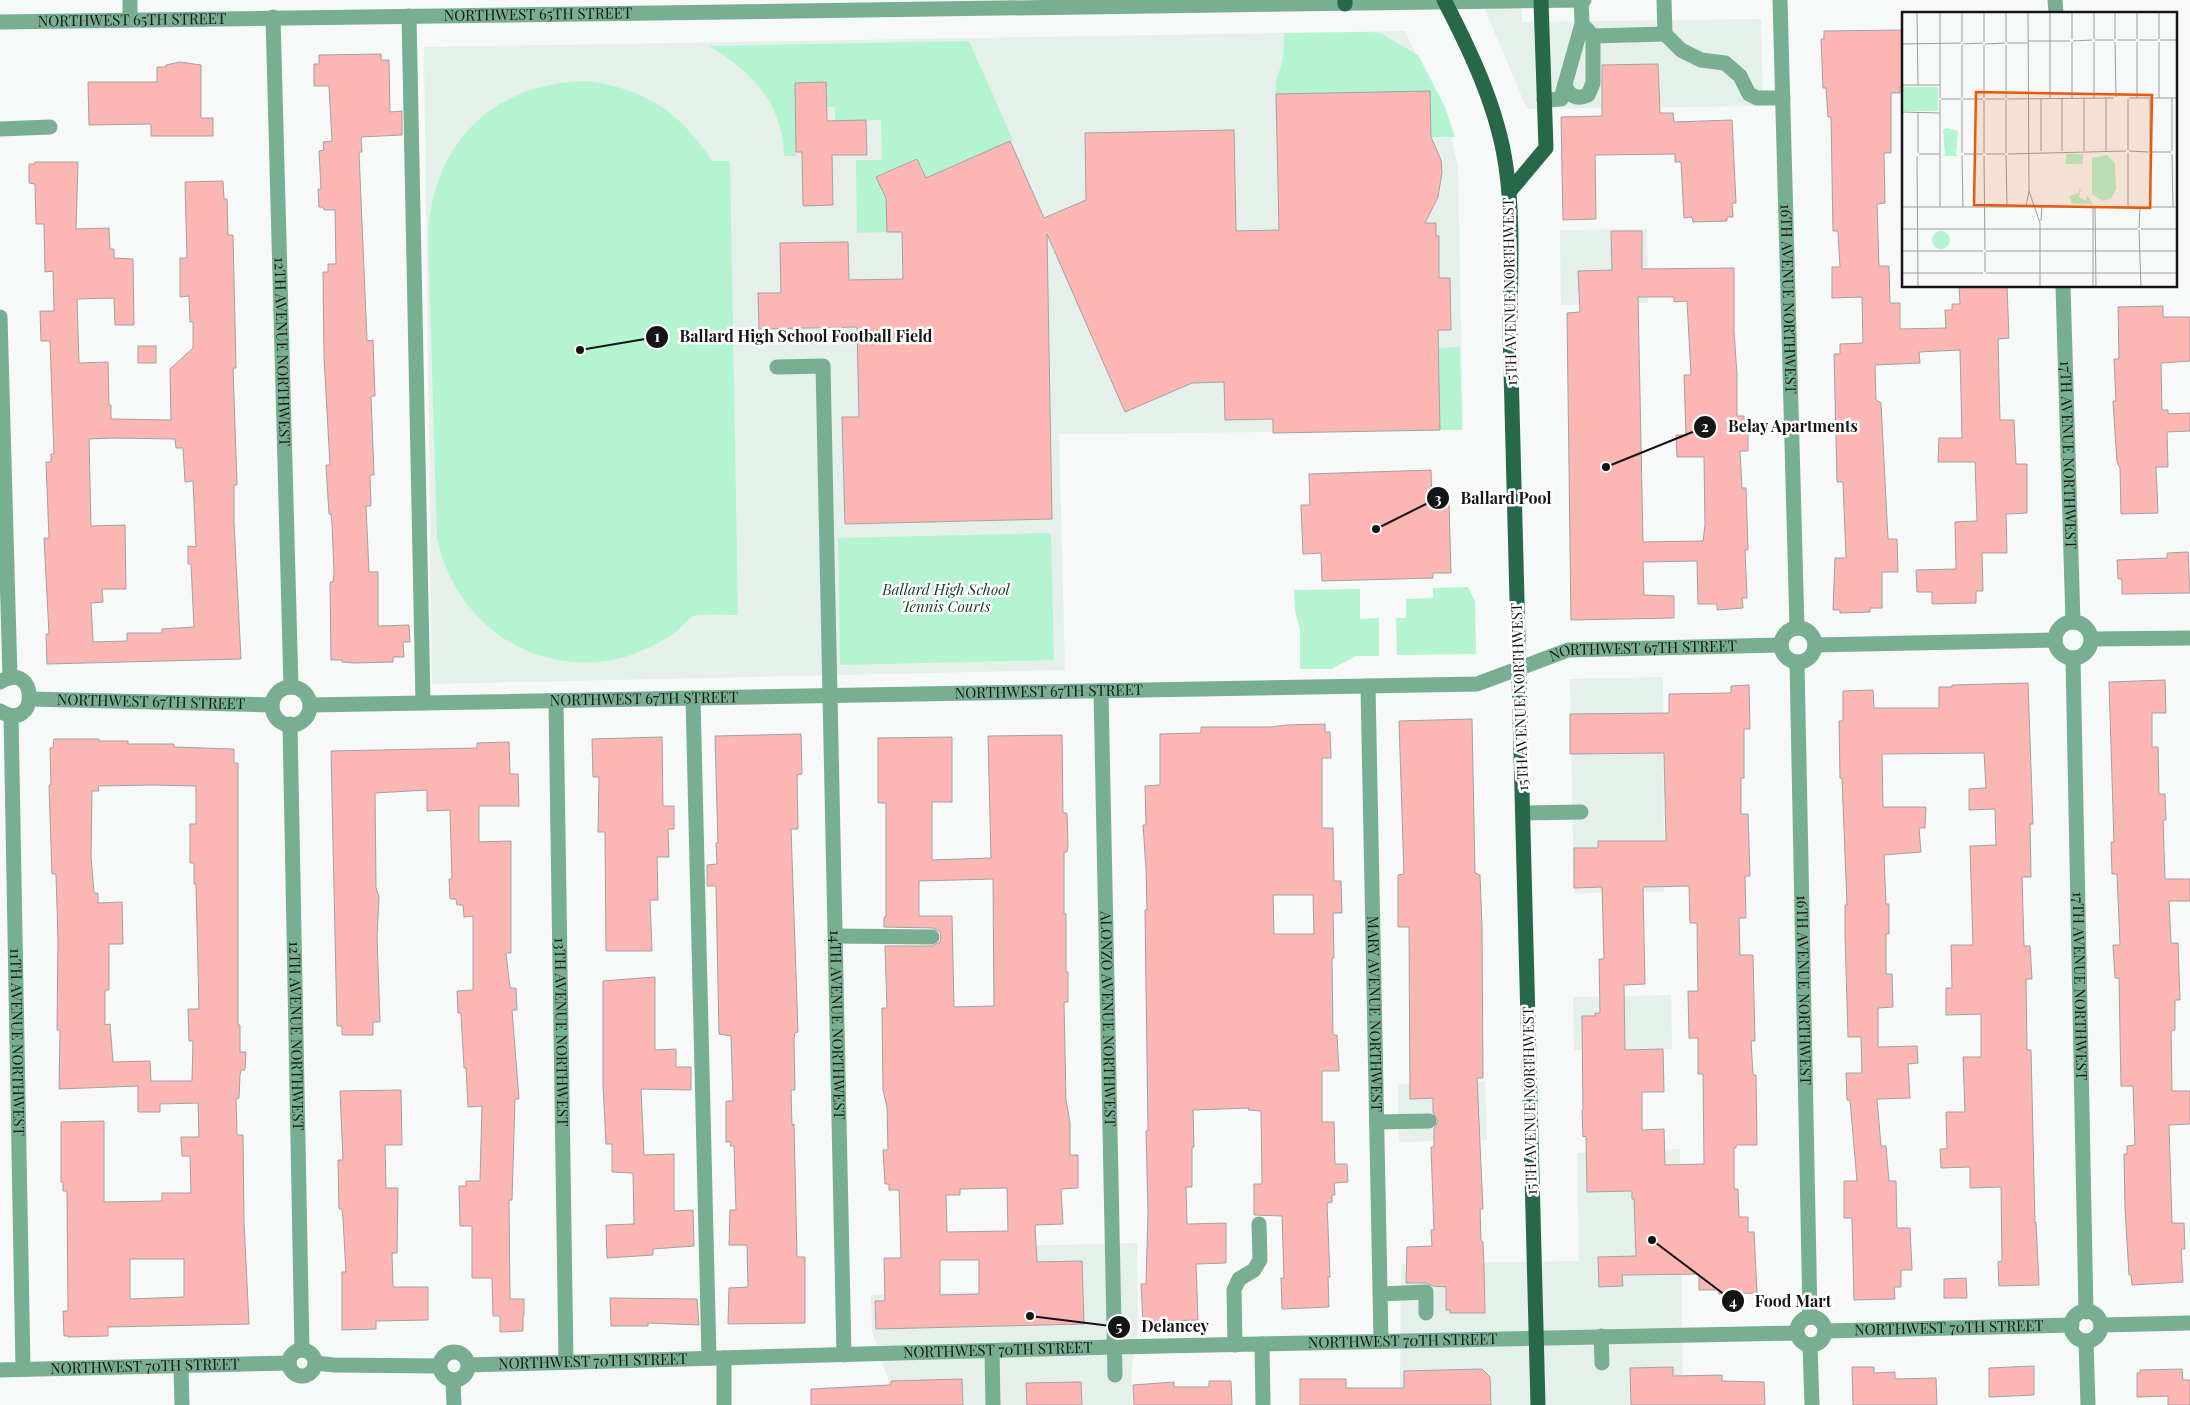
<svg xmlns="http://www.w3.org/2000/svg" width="2190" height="1405" font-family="'Playfair Display',serif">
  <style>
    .built { fill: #e5f0ea }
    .green { fill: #b4f4d1 }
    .building { fill: #fcb6b4; stroke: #a4a1a1; fill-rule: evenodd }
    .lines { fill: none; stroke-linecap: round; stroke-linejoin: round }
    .minor { stroke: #78af92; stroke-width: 15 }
    .major { stroke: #27684a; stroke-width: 15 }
    .labels { text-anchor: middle; stroke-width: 5; stroke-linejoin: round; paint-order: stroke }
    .street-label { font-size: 15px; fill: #141514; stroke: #fff }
    .park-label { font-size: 15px; font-style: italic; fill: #133827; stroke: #fff }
    .inset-road { fill: none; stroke: #9c9e9c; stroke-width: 1 }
    .view { fill: #e8590c; fill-opacity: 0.15; stroke: #e8590c; stroke-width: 2.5 }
    .inset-edge { fill: none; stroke: #141514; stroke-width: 2.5 }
    .leader { fill: none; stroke: #141514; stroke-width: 2 }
    .callout-dot { fill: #141514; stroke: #fff; stroke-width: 2 }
    .mark-label { font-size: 15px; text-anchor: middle; font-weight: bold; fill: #fff }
    .callout-label { font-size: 16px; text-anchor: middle; font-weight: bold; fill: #141514; stroke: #fff; stroke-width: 5; stroke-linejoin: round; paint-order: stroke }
  </style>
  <rect width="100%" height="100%" fill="#f6f9f7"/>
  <g class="built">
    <path d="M1481,0H1521L1522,22L1761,19L1763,106L1527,109Z"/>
    <path d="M1405,31L1448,122L1458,168L1463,430L1059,434L1065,670L432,684L424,47Z"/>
    <path d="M1647,229L1648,303L1561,305L1560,230Z"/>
    <path d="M1663,677L1664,892L1574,893L1570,679Z"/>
    <path d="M1671,995L1672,1049L1574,1050L1573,997Z"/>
    <path d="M1485,1081L1487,1140L1399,1142L1398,1084Z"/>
    <path d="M1680,1149L1683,1405H1400L1401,1264L1579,1261L1577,1153Z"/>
    <path d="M1137,1243L1138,1329L1131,1374L1132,1405H889L888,1379L872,1331L871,1295L978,1292V1247Z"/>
  </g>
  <g class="green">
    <path d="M1369,32L1380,33L1418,55L1445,107L1455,137H1431L1430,91L1276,94C1275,81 1277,78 1281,66C1284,55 1284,44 1284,33Z"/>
    <path d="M969,41L1013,140L926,178L917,159L877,176L886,198L887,232L857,233L856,160H882L881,120L835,121V107H827L826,82L795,83L796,156H784C783,103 752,72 709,46Z"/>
    <path d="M587,81C646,89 680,112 712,161H730L738,615C730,615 698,614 693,616C687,620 681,627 676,632C660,643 643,651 625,657C536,681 455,624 437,538L428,234C434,141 493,83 587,81Z"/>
    <path d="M1460,347L1462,430H1440L1439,348Z"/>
    <path d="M1051,533L1054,660L840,665L838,538Z"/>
    <path d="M1468,587L1475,601L1476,654L1397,655L1396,618H1406V599L1433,598V588Z"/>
    <path d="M1360,589V619L1379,618V656H1356L1332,669H1300V629L1295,610L1294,590Z"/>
  </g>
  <g class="building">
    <path d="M1903,30L1904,87H1900V93H1891V153H1884L1885,203L1877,204L1879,266H1889L1890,303H1900V329L1946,328L1945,310H1952V304H1960L1959,286H2007L2009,338L1998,339L2000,420H2014L2016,464H2027V513L2006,514L2007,553H1982L1983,591H1976V603L1932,604V592H1917L1916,570L1956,569L1955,522L1977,521L1975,462H1938L1939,438H1962L1960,350L1919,352L1920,363L1875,365L1876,400L1881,403L1888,539H1897L1898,572H1882V608H1870V612L1840,613V610H1833L1835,558H1846L1843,482H1837L1834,354H1840V344L1863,343L1862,297L1832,298V267H1840L1838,231H1833L1831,117H1828L1826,88H1823L1821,39H1824V31Z"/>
    <path d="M381,54V60H389L390,112L402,111V135L361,137L362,152H359L367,341L373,340L375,396H371L374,475H370L371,506H366L369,572H378V626L409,625L410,642H403L404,657H393V662L354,663L342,662V660H331L330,582H333L334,573L332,524L331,514H329L326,465H330L324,357L323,272H328V264H336L335,210H324L323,207H319L318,189H321L319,151L324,150L323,142L332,141L329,86H314V64H319V55Z"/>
    <path d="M180,62L201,65V118H213V136H151V124L89,125L88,82H157V67H166V65Z"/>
    <path d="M1658,64L1660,113H1673L1674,122L1732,120L1736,203H1732L1733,217H1727V221L1693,222L1692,217L1684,218L1681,162H1675V154L1595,155L1596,219L1563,220L1561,117L1602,116V65Z"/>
    <path d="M826,82L827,121L866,120L867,155H832L833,205L803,206L802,152H796L795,83Z"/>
    <path d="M1430,91L1431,137L1441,160L1442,172L1438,197L1425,223H1436V236H1439V278H1450L1451,330H1438L1440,430L1273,433V419L1225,420L1224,382L1192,383L1125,412L1047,234L1052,519L845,524L842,417H859L857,327L759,329L758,293H781L780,243L848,242L849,280L903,279L902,232H887L886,198L876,177L917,159L926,178L1010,141L1044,218L1086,200L1085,133L1234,130L1236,231L1279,230L1276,94Z"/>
    <path d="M35,162H78L76,229L109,228L110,249H114V258L133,259L134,325H115L114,298L77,299L79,363L108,362L109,405H111V419L171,420L170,369L193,348V322H190L189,296L180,297V258H187L185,182L223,181L224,199H227L228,235H233L236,368H233L237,485H234V523L241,659L47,664L46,634H49L44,538H49L46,462H51V454H54L50,341H41L40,311H54L53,271L45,272L44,224H36L35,184L29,183V164H35ZM112,438L175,439L176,448H183L185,482L193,481L196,547L188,546V564H191L194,627L162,629V633H127V641L93,642L91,603L103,602L102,589H126L125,525L91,526L89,439Z"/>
    <path d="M1611,231H1642V269L1734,268V332L1737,374V416H1744L1745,434H1748V451H1740L1742,488H1746L1748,550H1745L1747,598H1742L1743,608L1717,610V604H1698L1697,561L1643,562L1644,595L1674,596V618L1571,620L1567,313L1580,312L1578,271L1612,270ZM1638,297H1674V302L1687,301L1691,375H1684L1686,435H1676L1677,457H1704L1705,525L1703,541L1643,542Z"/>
    <path d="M2163,306V317H2190V361L2161,363L2162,410H2168V414L2190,413V431L2167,432L2168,467H2156L2158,513L2121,514L2120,468L2117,462L2113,401H2116L2114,359H2119L2118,307Z"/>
    <rect x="138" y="346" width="18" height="17"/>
    <path d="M1431,470L1432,504L1449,503L1451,573H1433V578L1322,581L1321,553L1303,554L1301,505H1310L1309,474Z"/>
    <path d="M2188,552L2190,593L2122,594V579H2118L2117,560L2167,558V553Z"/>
    <path d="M2165,680L2166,713H2152V747H2158L2159,794H2165L2166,820H2163L2165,879H2190V901H2169L2171,943H2178L2180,1000H2175V1030L2171,1031L2172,1091H2190V1124L2169,1125L2172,1223H2184L2185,1249H2181L2183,1282L2132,1285L2131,1275H2129L2125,1208L2124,1154H2127V1146L2135,1145L2133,1086H2121L2119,978H2115L2113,945H2120L2117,874H2112L2111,842H2114L2109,682Z"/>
    <path d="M2028,683L2033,824H2030L2031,877H2022L2024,946H2030L2032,979H2026L2027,1050H2031L2035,1223L2036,1222L2039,1285L1999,1286L1998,1262L2002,1261L2001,1187L1970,1188V1167L1941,1168L1940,1149H1947L1946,1112H1965L1963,1057H1981V1014L1946,1015V988H1952L1951,945H1973L1970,846L1996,845L1995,809L1969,810V789L1986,788L1984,753L1882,754L1883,807H1926L1925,828H1919L1921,852L1884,855L1886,904H1889V934H1886V974H1892L1893,1007L1878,1008V1047L1917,1046L1918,1063L1908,1064L1910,1098L1877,1099L1881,1146H1886L1889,1181H1896L1897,1228H1910L1912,1270H1901V1287H1894L1895,1299L1854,1300L1852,1218H1844V1181H1857L1850,1100H1847L1846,1073H1862L1861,1037H1848L1845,935V905H1847L1842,778H1840L1839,721H1843V691L1873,690L1874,708H1939V687H1952V685Z"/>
    <path d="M1749,685L1750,729H1744V778H1741V814H1748L1750,876H1745L1746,918H1739L1740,955H1753L1755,1041H1751L1753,1075H1756L1757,1145H1736V1148H1734V1189H1738L1739,1217H1748V1232H1754L1757,1293L1719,1294L1718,1290H1699V1274L1622,1275L1623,1286L1599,1287L1598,1257L1636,1256L1634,1199H1632V1191L1587,1192L1586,1136L1583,1137L1582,1110H1583L1582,1016H1595V1013H1600L1599,959H1604L1602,887L1574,888V848H1598V841H1666L1664,753L1570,754V714L1669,713V694L1731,693V686ZM1689,886L1690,923H1697L1698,991H1688L1689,1038H1698V1074H1703L1704,1164L1665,1165L1664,1129L1642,1130V1092H1664L1663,1049L1625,1050L1624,985L1645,984L1643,887Z"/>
    <path d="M1472,719L1475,873L1480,875L1482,926L1483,1078H1477L1483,1209H1480L1481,1241L1483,1242L1484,1266L1485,1313H1450V1310H1446V1287L1433,1286L1426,1283H1406L1407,1247L1432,1246L1431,1230H1434L1431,1147H1434V1129L1438,1121L1433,1113V1098L1410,1099L1409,927H1398V875L1404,874L1399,721Z"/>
    <path d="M1325,724V732H1330L1331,758H1322V828H1333L1334,881H1341L1342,913H1333L1334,958H1332L1333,1035H1337L1339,1071H1322V1122H1334L1335,1164H1347L1348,1182L1334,1183L1335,1195H1332V1202L1327,1203L1330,1277H1328L1329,1307L1282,1309L1281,1278H1284L1282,1216L1254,1215V1184H1262L1261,1111L1248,1110L1249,1108L1193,1110L1194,1147H1192V1187H1186L1187,1224L1226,1223V1263L1196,1264L1198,1320L1143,1322L1141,1284H1146L1148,1212L1146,1131H1148L1145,910H1147L1146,868L1143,825H1146L1145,786L1160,785V734L1201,733V727H1270L1287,725ZM1273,895H1313L1314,934H1274Z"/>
    <path d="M801,734L802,774L797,775L798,829H791L798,1032L795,1033L794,1039L795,1090H791L792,1125L794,1124L797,1257H805V1323L728,1324L729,1288L748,1287L747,1245H729L730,1210H736L734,1146H730L731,1142H726V1101H733L731,1036L719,1034L716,886H707V865L717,864L716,843H718L715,736Z"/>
    <path d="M1062,735L1063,813H1067L1068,845L1067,852H1064V914H1066V972H1068V1002H1064L1066,1100L1070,1123V1155H1078V1188L1061,1189L1063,1224L1035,1225L1037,1262L1082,1261L1084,1324L876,1329L875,1301H885L884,1258H901L899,1190H889V1184H885L883,1150H888L887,1107L883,1090L882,1008H887L885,946H932L940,942L941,937L940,932L933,928L884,927V917H886V803H878V738L952,737V802H932V860L991,858L988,736ZM993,879L994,1006L954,1007L952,916H919V881ZM1007,1188L1008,1231L947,1232L946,1195H960V1189ZM940,1260H979V1294L940,1295Z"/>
    <path d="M662,737L663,806H674V829H668L669,857H657L658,900H650L652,951H606L605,832H598L599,777H593L592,739Z"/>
    <path d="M54,739H99V741H128V744H174V747L234,749V763H238V1025H240V1052H246L245,1070H241L240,1075L239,1098L236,1099L237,1135H243L244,1222L249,1324L108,1327V1336L68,1337V1336H64L63,1311H68V1309L67,1191H63V1182H61V1122L104,1121V1202L162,1201V1193H191L190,1156H182L181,1137H199L198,1103L160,1104V1112H138V1086L59,1089L60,1030H57L58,941L56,874H52L49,785H51L50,748H53ZM153,785L196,786V824H190V863H194V884H196L199,1009H188L189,1041H193L192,1081H151L150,1061L113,1062L110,1024L105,1025V990H109V944H123L122,902L98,903V893H94L91,857L92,791H99L98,786ZM130,1259H184V1297L130,1299Z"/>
    <path d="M509,742L510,774H518L519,806H479V842L511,841V953H506L510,988H516L517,1010H512L519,1099H515L512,1200H509L510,1299H524V1315L523,1317V1331L500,1332V1316H493L492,1278H472V1226H460L459,1186H466V1181H480L482,1106L468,1107L466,1068H464L461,1013H458L457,991L473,990V916L464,917L463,905H457L456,899H450L449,879H452L450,810L427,811V790L375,793L376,888L379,897L377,937L380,1022H373V1035H342V1026H337L331,751L477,748V743Z"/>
    <path d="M655,977V1050L676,1049V1067H691V1090L641,1089L644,1155L674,1154V1211L693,1210L694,1246L653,1249V1255L607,1258L606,1225L634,1224L633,1173L612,1172V1144H606L603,1084V981Z"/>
    <path d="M401,1090L402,1145H385L386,1188H398L397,1253H392L393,1287H428V1320L376,1321V1329L342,1330V1272H346L343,1219L342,1209H339L338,1160H343L340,1091Z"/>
    <path d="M1966,1278L1967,1298H1944V1279Z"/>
    <path d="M610,1298L697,1299L699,1325L648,1323V1326H611Z"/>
    <path d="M2034,1366V1395L1989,1397V1368Z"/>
    <path d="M1673,1367V1376L1722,1375V1381L1764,1382L1765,1405H1631L1630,1368Z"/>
    <path d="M1852,1367H1874V1373L1895,1372V1379L1936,1378L1937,1405H1853Z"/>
    <path d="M1482,1369L1490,1377L1491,1405H1300V1379H1346V1388H1404V1371Z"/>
    <path d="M2182,1369L2183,1380H2190V1405H2168V1396L2137,1397V1373H2140V1370Z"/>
    <path d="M962,1379L963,1405H811V1389L891,1385V1381Z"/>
    <path d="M1209,1381H1231L1232,1405H1134L1133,1385L1174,1382V1387H1209Z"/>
    <path d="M1081,1382L1082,1405H1027L1026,1383Z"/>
  </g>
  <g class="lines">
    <g class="minor">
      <path d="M130,0V19"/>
      <path d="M1581,0L1582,24L1593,36V83L1588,95C1577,100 1568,96 1565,84L1582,24"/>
      <path d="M1664,0L1665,34L1681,50L1701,60L1725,63L1740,76L1749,94L1757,98H1783"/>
      <path id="s1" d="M1780,0L1797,628"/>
      <path d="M2055,0L2056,14"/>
      <path d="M409,16L423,703"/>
      <path id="s2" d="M273,17L291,687"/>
      <path id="s3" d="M0,22L1584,0"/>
      <path d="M1593,36L1665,34"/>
      <path d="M1544,100L1561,99L1565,84"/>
      <path d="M0,129L50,127"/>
      <path id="s4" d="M2063,286L2073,622"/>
      <path d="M0,317L10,678"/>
      <path id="s5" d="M777,367L823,366L844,1355"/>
      <circle cx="2073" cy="640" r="18"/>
      <circle cx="1798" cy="645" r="17"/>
      <path d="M2092,639L2190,638"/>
      <path d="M1815,645L2055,640"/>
      <path id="s6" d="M2073,658L2086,1312"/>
      <path id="s7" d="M1797,662L1810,1317"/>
      <path d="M0,682C39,658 39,735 0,711"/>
      <path id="s8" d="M1368,686L1381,1341"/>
      <circle cx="291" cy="706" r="19"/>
      <path id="s9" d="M1101,691L1115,1375"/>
      <path d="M693,698L709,1358"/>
      <path id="s10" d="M30,699L272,705"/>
      <path id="s11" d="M556,702L566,1361"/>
      <path id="s12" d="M310,705L1477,684L1568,650L1781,645"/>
      <path id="s13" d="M11,716L23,1369"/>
      <path id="s14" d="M290,724L302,1350"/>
      <path d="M1523,813L1581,812"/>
      <path d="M836,936L932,937"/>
      <path d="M1377,1122L1429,1121"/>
      <path d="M1380,1294L1426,1292V1313"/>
      <circle cx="2086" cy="1326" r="15"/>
      <circle cx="1811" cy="1331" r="14"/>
      <path d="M2101,1325L2190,1323"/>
      <path id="s15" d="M1825,1331L2072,1325"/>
      <path d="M1601,1336L1602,1363"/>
      <path d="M2086,1341L2088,1405"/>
      <path d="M1262,1344L1263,1405"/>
      <path d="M1235,1345L1234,1290L1239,1279L1254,1270L1260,1260L1259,1224"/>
      <path d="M1810,1345L1812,1405"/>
      <circle cx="302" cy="1363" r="13"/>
      <path d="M992,1351L993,1405"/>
      <circle cx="454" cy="1366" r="14"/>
      <path d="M724,1358V1405"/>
      <path d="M315,1363L334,1365L439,1366"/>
      <path id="s16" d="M468,1365L1114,1347L1797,1333"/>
      <path d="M181,1367L182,1405"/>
      <path id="s17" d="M0,1370L289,1363"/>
      <path d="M453,1380L454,1405"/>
    </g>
    <g class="major">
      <path d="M1444,0C1471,52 1498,109 1506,167C1514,220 1510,278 1510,331L1538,1405"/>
      <path d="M1345,4V0"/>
      <path d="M1509,192L1546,148L1541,1"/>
    </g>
  </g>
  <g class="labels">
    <g class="street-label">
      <text dy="5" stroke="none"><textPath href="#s3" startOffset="538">NORTHWEST 65TH STREET</textPath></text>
      <text dy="5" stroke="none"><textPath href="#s3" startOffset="132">NORTHWEST 65TH STREET</textPath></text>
      <text transform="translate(1510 292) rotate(-91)" y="5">15TH AVENUE NORTHWEST</text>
      <text dy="5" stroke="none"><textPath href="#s1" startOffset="299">16TH AVENUE NORTHWEST</textPath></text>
      <text dy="5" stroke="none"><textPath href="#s2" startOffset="335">12TH AVENUE NORTHWEST</textPath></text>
      <text dy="5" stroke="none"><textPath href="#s4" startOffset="169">17TH AVENUE NORTHWEST</textPath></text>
      <text dy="5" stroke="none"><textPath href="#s12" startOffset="1339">NORTHWEST 67TH STREET</textPath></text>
      <text dy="5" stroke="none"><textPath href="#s12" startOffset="739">NORTHWEST 67TH STREET</textPath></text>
      <text transform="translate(1520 697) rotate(-92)" y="5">15TH AVENUE NORTHWEST</text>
      <text dy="5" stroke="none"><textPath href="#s12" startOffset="334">NORTHWEST 67TH STREET</textPath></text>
      <text dy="5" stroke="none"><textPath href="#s10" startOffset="121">NORTHWEST 67TH STREET</textPath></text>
      <text dy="5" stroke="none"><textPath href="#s6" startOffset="328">17TH AVENUE NORTHWEST</textPath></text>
      <text dy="5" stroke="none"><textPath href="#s7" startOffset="328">16TH AVENUE NORTHWEST</textPath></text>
      <text dy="5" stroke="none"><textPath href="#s8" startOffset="328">MARY AVENUE NORTHWEST</textPath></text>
      <text dy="5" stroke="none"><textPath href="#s9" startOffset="328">ALONZO AVENUE NORTHWEST</textPath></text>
      <text dy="5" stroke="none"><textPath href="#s5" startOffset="705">14TH AVENUE NORTHWEST</textPath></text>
      <text dy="5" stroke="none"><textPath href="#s11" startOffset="330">13TH AVENUE NORTHWEST</textPath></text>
      <text dy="5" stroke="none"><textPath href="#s14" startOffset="312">12TH AVENUE NORTHWEST</textPath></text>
      <text dy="5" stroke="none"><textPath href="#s13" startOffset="326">11TH AVENUE NORTHWEST</textPath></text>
      <text transform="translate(1530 1101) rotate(-91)" y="5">15TH AVENUE NORTHWEST</text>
      <text dy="5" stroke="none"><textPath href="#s15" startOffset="124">NORTHWEST 70TH STREET</textPath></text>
      <text dy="5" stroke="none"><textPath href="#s16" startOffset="935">NORTHWEST 70TH STREET</textPath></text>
      <text dy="5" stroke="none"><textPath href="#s16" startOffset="530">NORTHWEST 70TH STREET</textPath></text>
      <text dy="5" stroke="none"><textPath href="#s16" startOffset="125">NORTHWEST 70TH STREET</textPath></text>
      <text dy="5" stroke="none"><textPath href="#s17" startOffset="145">NORTHWEST 70TH STREET</textPath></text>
    </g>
    <g class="park-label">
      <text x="946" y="595">Ballard High School<tspan x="946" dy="17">Tennis Courts</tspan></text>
    </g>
  </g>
  <g transform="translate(1902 12)">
    <rect width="275" height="275" fill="#f6f9f7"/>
    <path d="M0,75H36V99H0ZM44,116L56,119L54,142L57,144H40L43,142L41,118ZM164,142H181V152H164ZM205,143L213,151L214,177L209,186L201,189L190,182V146ZM177,177H179L177,185L184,189L185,183L191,192H170L167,184L177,181ZM30 228a9 9 0 1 1 18 0a9 9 0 1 1-18 0Z" fill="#b4f4d1"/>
    <path class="inset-road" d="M15,0L16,73M38,0V86M82,0V30M104,0V30M126,0L127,179L138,211V275M148,0V87M192,0V27M213,0V27M170,27V0M235,27V0M257,27V0M193,28H212M215,28H234M237,28H256M258,28H275M126,29H168M171,29L190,28M60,30V0M170,30V86M213,30L214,85M235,30V86M257,30V86M105,31H126M0,32L59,31M61,32L81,31M83,32L103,31M60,33V86M82,33V86M104,33V86M0,73H38M182,86V139M192,86V30M227,86H275M270,86V139M39,87H59M61,87H81M83,87H103M105,87L212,86M139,87V139M160,87V139M226,87V138M60,88V141M82,88V141M104,88V141M0,100L38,101M204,139V86M227,139L247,140M248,139V86M250,140H269M16,141V100M226,141V195M17,142H38M62,142H81M84,142H103M106,142L224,139M248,142L249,195M270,142L271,195M60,143L61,195M104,143L105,194M15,144L16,275M82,144L83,238M124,194L127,179M0,195H275M38,195V88M191,195V275M193,195L194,275M139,209L140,194M237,216L238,195M0,217H236M239,217H275M237,218L239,275M0,239H81M84,239H275M83,240V260M0,261H81M84,261H275"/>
    <path class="view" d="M74,80L250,83L248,196L72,193Z"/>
    <rect width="275" height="275" class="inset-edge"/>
  </g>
  <path class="leader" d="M580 350L657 337M1606 467L1705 427M1376 529L1438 498M1652 1240L1733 1301M1030 1316L1119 1327"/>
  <g class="callout-dot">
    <circle cx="580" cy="350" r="5"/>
    <circle cx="1606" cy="467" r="5"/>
    <circle cx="1376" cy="529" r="5"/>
    <circle cx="1652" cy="1240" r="5"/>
    <circle cx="1030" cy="1316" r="5"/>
    <circle cx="657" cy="337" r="12"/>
    <circle cx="1705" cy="427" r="12"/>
    <circle cx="1438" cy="498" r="12"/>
    <circle cx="1733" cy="1301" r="12"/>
    <circle cx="1119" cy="1327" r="12"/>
  </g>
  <g class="mark-label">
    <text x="657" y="342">1</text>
    <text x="1705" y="432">2</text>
    <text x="1438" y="504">3</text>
    <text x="1733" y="1307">4</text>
    <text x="1119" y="1332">5</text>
  </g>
  <g class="callout-label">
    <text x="806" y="342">Ballard High School Football Field</text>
    <text x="1793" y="432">Belay Apartments</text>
    <text x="1506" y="504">Ballard Pool</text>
    <text x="1793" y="1307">Food Mart</text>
    <text x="1175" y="1332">Delancey</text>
  </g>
</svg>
